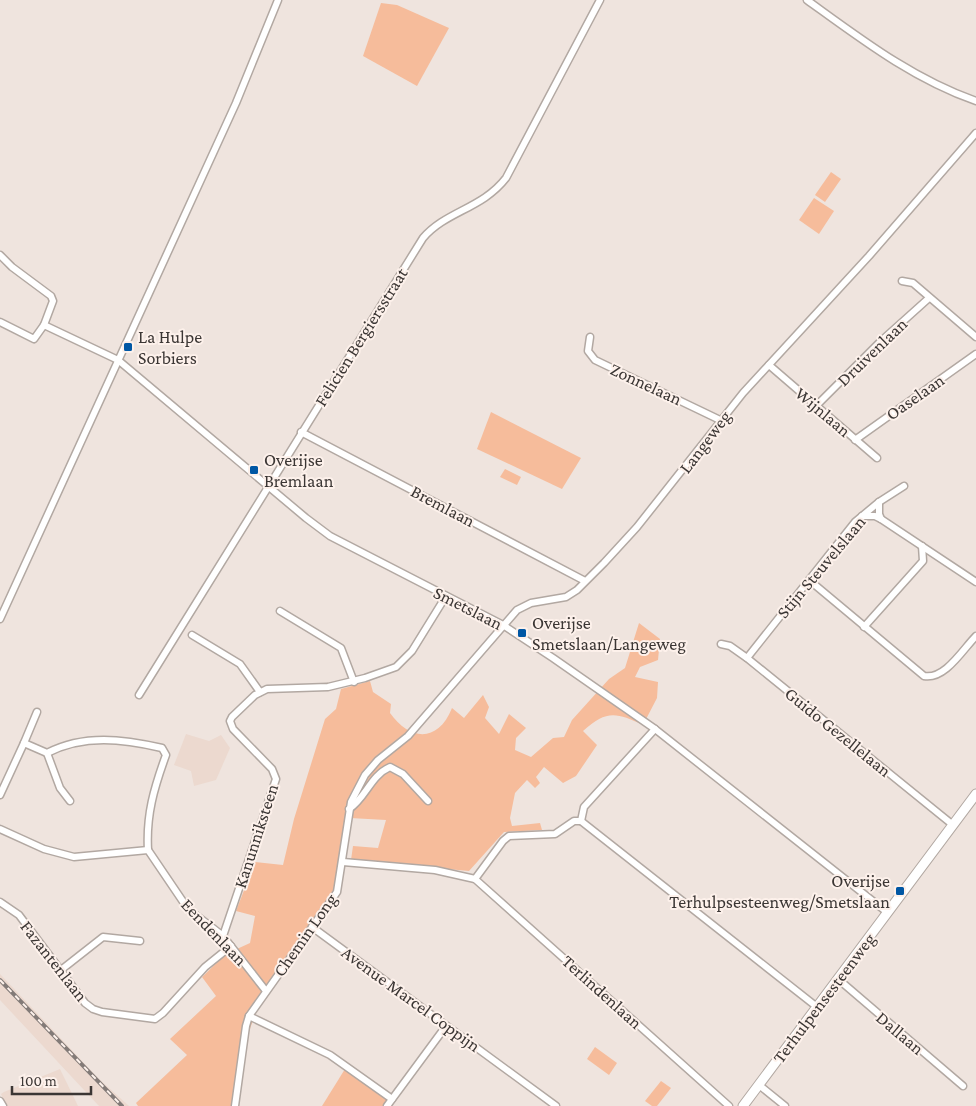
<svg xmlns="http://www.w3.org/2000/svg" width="976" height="1106" font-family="'Crimson Pro',serif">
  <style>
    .built { fill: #ecd9cf }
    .green { fill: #f6bc9b }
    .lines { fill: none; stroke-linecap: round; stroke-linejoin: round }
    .minor-casing { stroke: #b2a8a2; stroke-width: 9 }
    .major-casing { stroke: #b2a8a2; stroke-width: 11 }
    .minor { stroke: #fff; stroke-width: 6 }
    .major { stroke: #fff; stroke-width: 9 }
    .rail-casing { stroke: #837b78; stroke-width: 4 }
    .rail { stroke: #fdf1eb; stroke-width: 2; stroke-dasharray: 5.5; stroke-linecap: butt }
    .poi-dot { fill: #0057a4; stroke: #fdf1eb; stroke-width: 2 }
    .labels { text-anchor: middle; stroke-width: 4; stroke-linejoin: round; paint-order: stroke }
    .poi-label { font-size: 18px; fill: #3b3634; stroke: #fdf1eb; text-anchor: start }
    .street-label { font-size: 18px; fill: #3b3634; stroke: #fdf1eb }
  </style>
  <rect width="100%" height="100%" fill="#efe4de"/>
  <g class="built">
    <path d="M186,734L209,741L221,735L230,748L216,780L194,786L191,771L174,765Z"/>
    <path d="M0,974L99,1079L129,1106H99L0,1000Z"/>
    <path d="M60,1069L78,1106H6L1,1094L4,1092Z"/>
  </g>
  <g class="green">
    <path d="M381,3L397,5L449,28L417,86L363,56Z"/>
    <path d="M831,172L841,179L825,202L815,195Z"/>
    <path d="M814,198L834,211L819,234L799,220Z"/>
    <path d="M491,412L581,458L562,489L477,449Z"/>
    <path d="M505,469L521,477L517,485L500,477Z"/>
    <path d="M639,623L660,639L658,660L640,667L635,677L658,682L657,698L643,725C616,712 606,710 583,731L597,745L576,776L563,783L544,767L536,777L540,783L535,788L527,780L515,793L510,818L512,826L540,823L542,830L504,832L469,871L351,860L353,846L378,848L386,820L350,818L333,893L263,992L246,1040L237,1106H138L136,1103L187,1055L170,1039L216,996L202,977L226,954L250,943L255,916L236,911L255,862L283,865L294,819L325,719L336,709L341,689L370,681L373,692L391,704L390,713C410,741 438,743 452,708L464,718L483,695L489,707L485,718L499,734L509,714L526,728L516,738L515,750L531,757L553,738L564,737L572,720L609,679L625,668Z"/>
    <path d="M595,1047L617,1063L609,1075L587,1059Z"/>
    <path d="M345,1069L390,1098L384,1106H322Z"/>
    <path d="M661,1081L671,1088L657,1106H652L645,1101Z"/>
  </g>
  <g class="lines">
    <g class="minor-casing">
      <g id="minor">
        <path d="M807,0C861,39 913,79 976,101"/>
        <path d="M0,255L12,267L51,296L53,301L44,325L34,339L0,322"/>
        <path d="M902,281L913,283L976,337"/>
        <path d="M44,325L118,360L306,518L330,536L503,625L553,658L655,729L888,913"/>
        <path d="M590,337L588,351L595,360L720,420"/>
        <path d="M769,365L877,458"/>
        <path d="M815,407L880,342L929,298"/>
        <path d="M301,432L585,581"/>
        <path d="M855,440L976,354"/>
        <path d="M879,502V514L881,519L976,582"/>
        <path d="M862,516H875L881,519"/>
        <path d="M809,580L924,676C945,680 963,649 976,636"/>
        <path d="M280,611L341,648L354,682"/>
        <path d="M0,619L236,103L278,0"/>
        <path d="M864,627L923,561L922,546"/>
        <path d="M192,635L240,664L260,692"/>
        <path d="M721,644L730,646L747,658L953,825"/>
        <path d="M747,658L855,522L879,502L904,486"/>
        <path d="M139,695L423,238C446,211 482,209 506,178L600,0"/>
        <path d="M24,743L37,712"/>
        <path d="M47,753L60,788L70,801"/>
        <path d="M0,795L24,743L47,753C84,734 123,739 162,748L166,755C154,788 146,815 148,850"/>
        <path d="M349,809C366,798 370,776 390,767L403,774L428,801"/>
        <path d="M581,821L817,1007"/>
        <path d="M0,829L44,849L74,857L148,850L188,909L223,936L266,991"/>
        <path d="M343,862L435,870L475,879L729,1106"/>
        <path d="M475,879L503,841L509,836L555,834L574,821H581L584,807L655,729"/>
        <path d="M0,902L19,915L85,1003L93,1009L102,1012L155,1019L163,1013L205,967L231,946"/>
        <path d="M312,927L556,1106"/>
        <path d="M223,936L276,779L272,769L233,729L230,721L232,717L255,695L267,689L328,687L365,678L396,667L412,651L446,596"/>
        <path d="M61,970L103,937L140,941"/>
        <path d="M838,979L963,1086"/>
        <path d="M249,1016L330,1055L392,1099"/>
        <path d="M759,1085L785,1106"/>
        <path d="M0,1101L3,1106"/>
        <path d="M235,1106L246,1026L249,1016L337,892L351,802L365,775L378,760L408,736L517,610L531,603L566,597L577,590L604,563L637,527L743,393L869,256L976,133"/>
        <path d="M387,1106L446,1026"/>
      </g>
    </g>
    <g class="major-casing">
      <path id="major" d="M743,1106L976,794"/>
    </g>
    <use href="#minor" class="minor"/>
    <use href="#major" class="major"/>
    <g class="rail-casing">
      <path id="rail" d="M0,980L122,1106"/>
    </g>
    <use href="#rail" class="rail"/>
  </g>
  <g class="poi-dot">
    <rect x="123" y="342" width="10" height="10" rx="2.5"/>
    <rect x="249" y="465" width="10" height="10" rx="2.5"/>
    <rect x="517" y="628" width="10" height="10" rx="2.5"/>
    <rect x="895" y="886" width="10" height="10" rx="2.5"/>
  </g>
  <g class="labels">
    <g class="poi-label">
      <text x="138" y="343">La Hulpe<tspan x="138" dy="21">Sorbiers</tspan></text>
      <text x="264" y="466">Overijse<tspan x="264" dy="21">Bremlaan</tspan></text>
      <text x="532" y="629">Overijse<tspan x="532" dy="21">Smetslaan/Langeweg</tspan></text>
      <text x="890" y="887" text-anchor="end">Overijse<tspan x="890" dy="21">Terhulpsesteenweg/Smetslaan</tspan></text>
    </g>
    <g class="street-label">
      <text transform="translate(361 337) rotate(-58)" y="6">Felicien Bergiersstraat</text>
      <text transform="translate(872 352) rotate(-44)" y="6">Druivenlaan</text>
      <text transform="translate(646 384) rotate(25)" y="6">Zonnelaan</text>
      <text transform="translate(915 397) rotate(-35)" y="6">Oaselaan</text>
      <text transform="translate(823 412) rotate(40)" y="6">Wijnlaan</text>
      <text transform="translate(705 442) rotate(-53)" y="6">Langeweg</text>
      <text transform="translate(443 506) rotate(28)" y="6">Bremlaan</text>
      <text transform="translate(821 567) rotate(-50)" y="6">Stijn Steuvelslaan</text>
      <text transform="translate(468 608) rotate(27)" y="6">Smetslaan</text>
      <text transform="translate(838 732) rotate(39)" y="6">Guido Gezellelaan</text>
      <text transform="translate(256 836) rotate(-72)" y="6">Kanunniksteen</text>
      <text transform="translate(214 932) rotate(46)" y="6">Eendenlaan</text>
      <text transform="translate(305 935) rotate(-55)" y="6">Chemin Long</text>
      <text transform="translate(54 961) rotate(52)" y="6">Fazantenlaan</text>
      <text transform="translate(602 992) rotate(42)" y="6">Terlindenlaan</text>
      <text transform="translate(824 998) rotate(-53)" y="6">Terhulpensesteenweg</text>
      <text transform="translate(411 999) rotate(36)" y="6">Avenue Marcel Coppijn</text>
      <text transform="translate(900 1033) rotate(40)" y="6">Dallaan</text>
    </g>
  </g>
  <path d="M12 1086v8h79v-8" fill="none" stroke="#3b3634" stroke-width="2.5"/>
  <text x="20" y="1086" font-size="15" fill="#3b3634" stroke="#fdf1eb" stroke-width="4" paint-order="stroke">100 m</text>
</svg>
